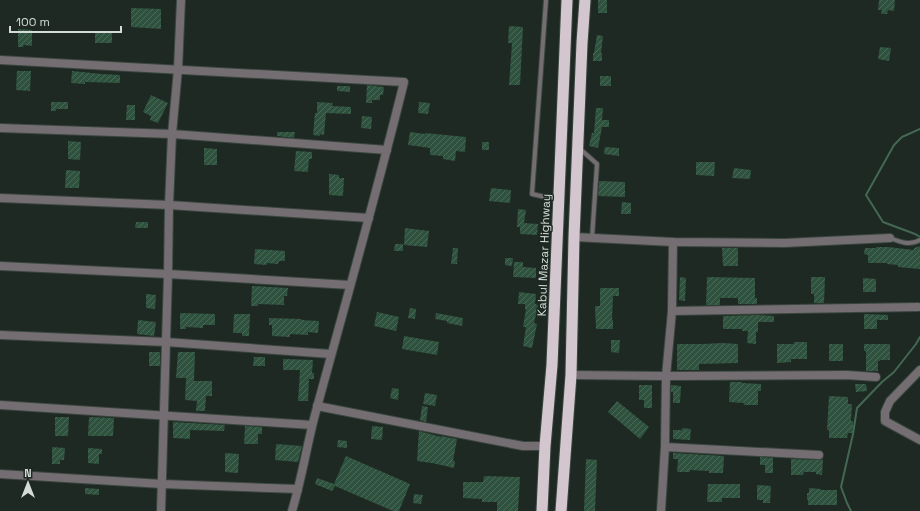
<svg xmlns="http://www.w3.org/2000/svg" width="920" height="511" font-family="'Space Grotesk',sans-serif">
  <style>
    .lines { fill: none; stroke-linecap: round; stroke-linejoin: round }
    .stream { stroke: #446853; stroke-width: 2 }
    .building { fill: url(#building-hatch) }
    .service-casing { stroke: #3a463f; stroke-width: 6 }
    .minor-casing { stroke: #3a463f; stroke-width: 10 }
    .trunk-casing { stroke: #3a463f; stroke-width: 13 }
    .service { stroke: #746e72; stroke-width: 4 }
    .minor { stroke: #746e72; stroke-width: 8 }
    .trunk { stroke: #d4c6ce; stroke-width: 11 }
    .labels { text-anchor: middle; stroke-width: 3; stroke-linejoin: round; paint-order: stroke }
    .street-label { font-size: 12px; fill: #d5dcd8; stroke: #1d2922 }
  </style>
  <defs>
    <pattern id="building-hatch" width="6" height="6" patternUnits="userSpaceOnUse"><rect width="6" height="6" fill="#2f523e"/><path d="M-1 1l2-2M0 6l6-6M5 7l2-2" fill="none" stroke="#4c6a59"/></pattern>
  </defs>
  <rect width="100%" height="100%" fill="#1d2922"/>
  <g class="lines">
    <g class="stream">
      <path d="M920,129L902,137L894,145L866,195L883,222L915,234L920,237"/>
      <path d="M851,511L847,503L841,487L853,434L857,408L882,382L894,372L916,344L920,337"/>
    </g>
  </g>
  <g class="building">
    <rect x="598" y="0" width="9" height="13"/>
    <path d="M879,0H895L894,11L888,10L887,14H881L882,10H878Z"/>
    <path d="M131,8L161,9V29L131,27Z"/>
    <path d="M509,26L523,27L520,85H509L512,43H508Z"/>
    <path d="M18,29L32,30V46L24,45L23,47H18Z"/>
    <rect x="95" y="33" width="17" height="10"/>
    <path d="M597,35L603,36L601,53H602V61H593V53H594Z"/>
    <path d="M880,47L891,48L889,61L878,59Z"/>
    <path d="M17,71H31L30,91L16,90Z"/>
    <path d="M72,71L102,74L120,75V83L85,82V84L71,83Z"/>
    <rect x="600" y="76" width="11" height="10"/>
    <path d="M367,85L384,87L383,95H380V100H372V103H366Z"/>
    <path d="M337,86H350V92L337,91Z"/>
    <path d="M151,95L168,103L158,123L150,120L151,116L143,112Z"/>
    <path d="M51,102H68V109H56V111H51Z"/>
    <path d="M317,102L333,103L332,106L351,107V114L326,113L324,135L320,134V136L313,135L315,113H317Z"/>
    <path d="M419,102L430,103L428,114L418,113Z"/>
    <path d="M127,105H135V120H126Z"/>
    <path d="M596,108H603L602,120H609V127H602L598,148L589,146L592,133H594Z"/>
    <path d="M362,116L372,117L371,129L361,128Z"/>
    <path d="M277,132H295L294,138L277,136Z"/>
    <path d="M410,132L425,134V133L466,137L465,152L456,151L455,161L443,159V156L430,155V148L408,145Z"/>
    <path d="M68,141L81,142L80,160L68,159Z"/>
    <rect x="482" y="142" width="7" height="8"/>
    <path d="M605,147L619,148V156L604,154Z"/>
    <path d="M204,148L217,149V165H204Z"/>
    <path d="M296,151L312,152V159H309L308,172L294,171Z"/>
    <path d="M696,162H715L714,176L696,175Z"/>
    <path d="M734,168L751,170L750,179L732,178Z"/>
    <path d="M66,170L80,171L79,188H65Z"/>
    <path d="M329,174L339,175V178H344L343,196L329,195Z"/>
    <path d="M599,181L625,182V197L598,196Z"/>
    <path d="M491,188L511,190L510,203L489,201Z"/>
    <path d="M622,202L631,203V214H621Z"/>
    <path d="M518,209L526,210L524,223L538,224L537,235L520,234V227H517Z"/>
    <path d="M136,222H148V228H135Z"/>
    <path d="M405,228L429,231L427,247L404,245Z"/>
    <path d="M395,244H403V251H394Z"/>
    <path d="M920,246V269L898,267V265L887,264V263H868V255L864,254L865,248H876V247H888L914,250V248Z"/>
    <path d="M453,248H458L457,264H451Z"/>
    <path d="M722,248H738V266H723Z"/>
    <path d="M255,249L285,251V261H279L278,264L267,263V265L254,264Z"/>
    <path d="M505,258H513L512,266L505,265Z"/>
    <path d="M514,262H523V267L536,268V278L513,277Z"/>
    <path d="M680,277L686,278L685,301L679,300Z"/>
    <path d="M707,277L755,278V298H757V304H738V298H720V305H706Z"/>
    <path d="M811,277H825L824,303H814V294H811Z"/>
    <path d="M863,278L876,279V292H863Z"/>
    <path d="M252,286L288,288L287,296H284V305L258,304V306H251Z"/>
    <path d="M600,288H619V296H613L612,320H613V329H596L595,306H600Z"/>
    <path d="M519,292L536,294L535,304L538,305L534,323L537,324L532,348L523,346L526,327H523L526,309H525V304H518Z"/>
    <path d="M146,294L156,295L155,309L146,308Z"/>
    <path d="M410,308L416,309L415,319L408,318Z"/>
    <path d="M377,312L399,317L396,331L374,326Z"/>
    <path d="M180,313L215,314V325H203V328L186,327V329H180Z"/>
    <path d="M436,313L463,318L462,326L447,323V321L435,319Z"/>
    <path d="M234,314H250L249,336H242V333H233Z"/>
    <path d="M864,314L888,315V320H877V329H864Z"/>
    <path d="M757,315L774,316V322H758V332H756V344L747,343L748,331H742V329H723V316Z"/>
    <path d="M269,318L302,319L301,320L319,321L318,333L308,332V335L290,334V337L272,336V325H269Z"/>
    <path d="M138,320L156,322L154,336L137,334Z"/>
    <path d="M404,336L439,342L437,355L402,349Z"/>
    <path d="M611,340H620L619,353L611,352Z"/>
    <path d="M794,342H807V359H791V362L777,363V344H794Z"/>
    <path d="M722,343L738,344V363L699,364V370H677V344H703Z"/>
    <rect x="829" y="344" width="14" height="17"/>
    <path d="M864,344H890V360H880V361H878V371H866V351H864Z"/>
    <rect x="149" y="352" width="11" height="14"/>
    <path d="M178,352H195L194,381H212V396H206L205,411H196L197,401L185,400L186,378H176Z"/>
    <path d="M254,357H265V366H253Z"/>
    <path d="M283,359L313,360L312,373H314V379H309L308,401H298L300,370H283Z"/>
    <path d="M730,382H742V383L761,384V391H758V405H744V403L729,402Z"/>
    <path d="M855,384H866L867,391L856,392Z"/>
    <path d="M639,385H652V408H644V400H639Z"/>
    <path d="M671,385L681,386L680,403H673V392H671Z"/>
    <path d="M392,388L399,389L398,400L390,398Z"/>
    <path d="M425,393L437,395L435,406L423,404Z"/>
    <path d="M829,396L848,397V404H852L851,421H853V433H848L847,438H829V430H827Z"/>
    <path d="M617,401L649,427L640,439L608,412Z"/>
    <path d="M422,406L428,407L426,422L420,420Z"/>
    <path d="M55,417H69L68,436H55Z"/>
    <path d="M89,417L114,418L113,436H88Z"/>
    <path d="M173,422L225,425L224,431L190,430V439L173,438Z"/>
    <path d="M245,426L262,427V434H258V444H244Z"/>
    <path d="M372,426L383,427L382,440L371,439Z"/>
    <path d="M682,428L691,429L690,440L673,439V430H682Z"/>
    <path d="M419,431L441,437V436L457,439L453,461H455L454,468L432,463L417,461Z"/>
    <path d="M338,440L347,441V448L337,447Z"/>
    <path d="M276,444L302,446L298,462L275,460Z"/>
    <path d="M52,447L65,448L64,460H60V464H52Z"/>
    <path d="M88,448L102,449V454H99V464L88,463Z"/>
    <path d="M225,453L239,454L238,473L225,472Z"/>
    <path d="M673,453L724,456L723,473H709V471L690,470V472H677L678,459H673Z"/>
    <path d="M346,456L410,484L399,511H393L335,486L332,491L315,484L317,478L334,484Z"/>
    <path d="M760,457L773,458V473H765V465H760Z"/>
    <path d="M586,459L597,460L595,511H584Z"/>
    <path d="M791,459L819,460L823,459L822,475L816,474V472H804L803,475H791Z"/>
    <path d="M484,476L520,477L518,511H497V502H482V499L463,498V482H483Z"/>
    <path d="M708,484H740V498H722V502H707Z"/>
    <path d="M757,485L771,486L770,503H763V500H757Z"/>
    <path d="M85,488L99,489V495L85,494Z"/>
    <path d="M809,488L821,489V490H837V505H808V500H807V493H809Z"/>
    <path d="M414,494L423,495L421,504L413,503Z"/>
  </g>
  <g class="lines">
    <g class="service-casing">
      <g id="service">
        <path d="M546,0L532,194L558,200"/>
        <path d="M579,148L597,164L592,238"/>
        <path d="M890,238C900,242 910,246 920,240"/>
      </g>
    </g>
    <g class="minor-casing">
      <g id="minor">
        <path d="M0,60L404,82C377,192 346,301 316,411C307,444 302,478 292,511"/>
        <path d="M0,128L172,134L387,150"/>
        <path d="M0,198L169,205L369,218"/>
        <path d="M574,237L673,242L784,243L890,238"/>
        <path d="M0,266L168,274L350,285"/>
        <path d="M672,311L918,307"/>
        <path d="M0,335L166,342L331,354"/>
        <path d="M920,370L890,401L885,412V421L920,440"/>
        <path d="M571,375L666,376L847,375L876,377"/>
        <path d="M0,405L312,425"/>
        <path d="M317,406L523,446H545"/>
        <path d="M665,447L819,455"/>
        <path d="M0,474L162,484L298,489"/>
        <path d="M161,511L168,274L169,205L172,134L178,69L181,0"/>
        <path d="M661,511L665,447L666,376L672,311L673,242"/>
      </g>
    </g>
    <g class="trunk-casing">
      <g id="trunk">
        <path d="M542,511L545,446L552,365L567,0"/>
        <path d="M561,511L571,375L574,237L582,43L585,0"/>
      </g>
    </g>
    <use href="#service" class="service"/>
    <use href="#minor" class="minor"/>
    <use href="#trunk" class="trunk"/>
  </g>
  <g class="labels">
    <g class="street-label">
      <text transform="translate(544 255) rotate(-88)" y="4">Kabul Mazar Highway</text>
    </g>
  </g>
  <g transform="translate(28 483)" stroke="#1d2922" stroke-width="3" paint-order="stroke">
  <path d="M0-3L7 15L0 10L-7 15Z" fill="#d5dcd8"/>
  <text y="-6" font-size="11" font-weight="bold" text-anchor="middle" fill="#d5dcd8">N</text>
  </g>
  <path d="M10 26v6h111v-6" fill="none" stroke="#d5dcd8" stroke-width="2"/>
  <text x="16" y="26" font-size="12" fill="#d5dcd8" stroke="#1d2922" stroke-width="3" paint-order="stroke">100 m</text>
</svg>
